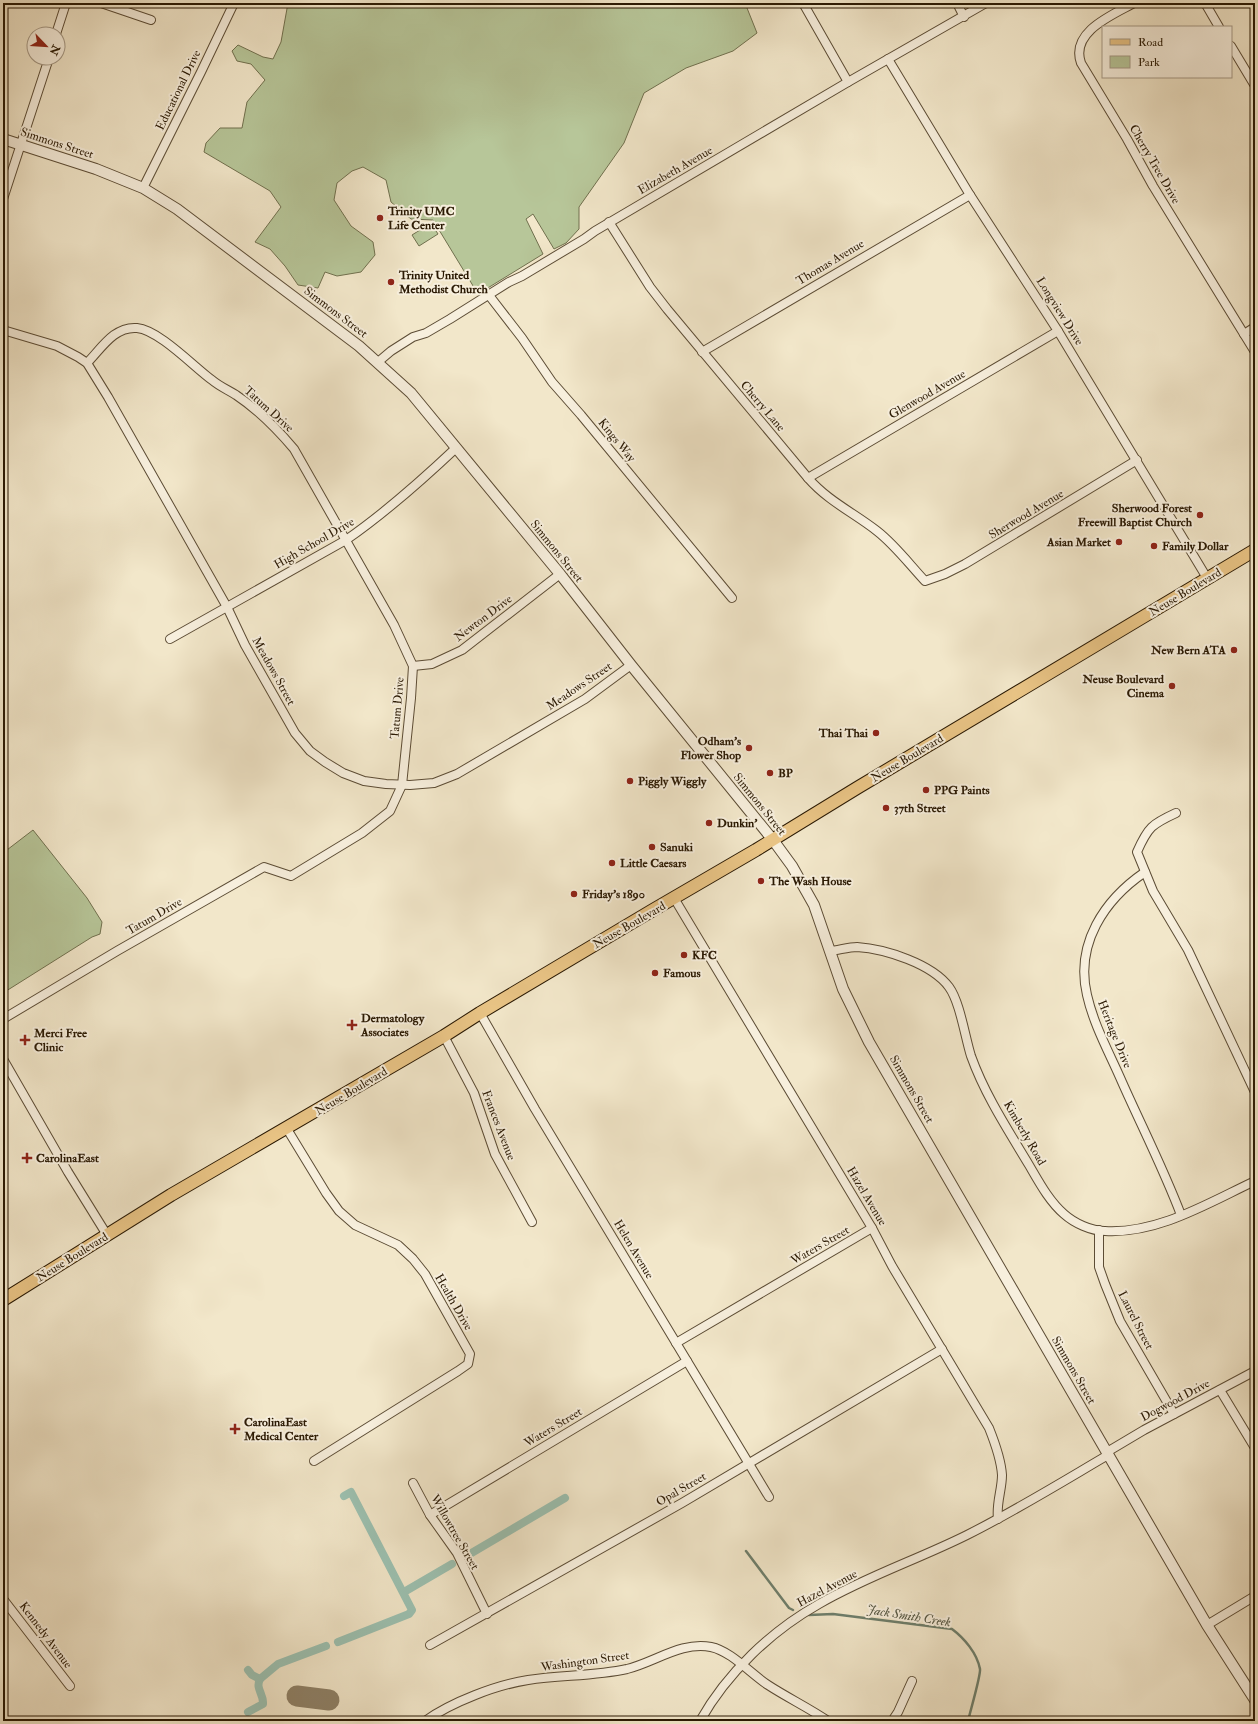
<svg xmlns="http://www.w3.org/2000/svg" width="1258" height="1724" font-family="'IM FELL Double Pica',serif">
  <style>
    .green { fill: #b7c699; stroke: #70704e }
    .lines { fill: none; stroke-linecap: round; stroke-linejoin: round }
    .stream { stroke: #6e7e6b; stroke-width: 2.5 }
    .canal { stroke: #9cc1b1; stroke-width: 8 }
    .taxiway { stroke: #8e8066; stroke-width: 21 }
    .minor-casing { stroke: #5c4c35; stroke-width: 10 }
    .tertiary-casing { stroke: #5c4c35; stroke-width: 12 }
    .primary-casing { stroke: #2a1903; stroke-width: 14 }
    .minor { stroke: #f7efdd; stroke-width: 8 }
    .tertiary { stroke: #f7efdd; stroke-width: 10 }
    .primary { stroke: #e9c485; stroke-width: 12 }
    .poi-dot { fill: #8f2418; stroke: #f7efdd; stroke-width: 1.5 }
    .labels { text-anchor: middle; stroke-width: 4; stroke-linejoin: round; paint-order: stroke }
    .street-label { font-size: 12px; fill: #2a1903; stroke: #f7efdd }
    .poi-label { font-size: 12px; font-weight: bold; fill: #2a1903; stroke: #f7efdd; text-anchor: start }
    .water-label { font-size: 13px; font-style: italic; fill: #525440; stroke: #f7efdd }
  </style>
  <rect width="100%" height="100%" fill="#f2e7ca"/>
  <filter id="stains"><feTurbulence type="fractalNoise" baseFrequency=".005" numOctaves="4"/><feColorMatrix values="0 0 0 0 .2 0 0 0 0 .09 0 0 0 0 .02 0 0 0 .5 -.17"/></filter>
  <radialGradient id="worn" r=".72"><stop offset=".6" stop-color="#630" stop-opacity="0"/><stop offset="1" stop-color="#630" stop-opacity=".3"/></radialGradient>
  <g class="green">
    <path d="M288,3H745L757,33L733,51L686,68L644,93L624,143L579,207V229L566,243L554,249L533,214L526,219L543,254L478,294L433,220L411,219L391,202L386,180L363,167L352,171L337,183L334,200L351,226L373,242L375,255L361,272L337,276L325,272L318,288L298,285L285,266L270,249L255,242L281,207L270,191L204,152L206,143L220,128H242L247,102L265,80L251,64L237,61L232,51L238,45L263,57L273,59L281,42Z"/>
    <path d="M431,223L438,234L419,246L412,235Z"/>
    <path d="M33,830L87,898L102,922L100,934L92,937L3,993V853Z"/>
  </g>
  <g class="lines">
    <g class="stream">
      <path d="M746,1551L789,1608L793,1610"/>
      <path d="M809,1615L833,1614L952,1629C964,1638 977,1653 980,1669C981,1675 970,1712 968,1721"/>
    </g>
    <g class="canal">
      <path d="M463,1558L565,1498"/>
      <path d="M404,1592L452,1564"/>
      <path d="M338,1642L409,1614L412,1610L351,1492L344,1496"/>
      <path d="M248,1670L252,1675L260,1679L278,1664L326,1646"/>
      <path d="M248,1712L263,1704C264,1694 255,1689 260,1679"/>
    </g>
    <path class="taxiway" d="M297,1696L329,1700"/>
    <g class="minor-casing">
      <g id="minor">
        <path d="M101,3L151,20"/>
        <path d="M803,3L848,82"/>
        <path d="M957,3L964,17"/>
        <path d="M1134,3C1112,15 1070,32 1081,63L1127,139L1153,186L1255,352"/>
        <path d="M1205,3L1219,27"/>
        <path d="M56,34L66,3"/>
        <path d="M1231,46L1255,86"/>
        <path d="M888,59L970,195L1058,331L1207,578"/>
        <path d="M143,188L201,72L234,3"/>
        <path d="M3,199L49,58"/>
        <path d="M609,222L650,287L667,309L808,478C828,501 854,513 877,531C895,545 910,565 925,581L945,574L965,564L1137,460"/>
        <path d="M488,294L522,338L552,382L581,415L732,598"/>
        <path d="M3,330L57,346L78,357L87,363L108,397L227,607L245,645L295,733L310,751L325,762L343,773L364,781L386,784L410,785L434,783L457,774L585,699L631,665"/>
        <path d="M1244,334L1255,327"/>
        <path d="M702,352L970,195"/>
        <path d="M378,362L391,351L413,337L426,333L450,319L509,282L522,276L584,239L595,231L848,82L986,3"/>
        <path d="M808,478L1058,331"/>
        <path d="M170,639L346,540C385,513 421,481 456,448"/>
        <path d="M413,666L432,664L462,650L560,574"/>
        <path d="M1176,813C1152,824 1148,827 1137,852L1153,891L1188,950L1255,1092"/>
        <path d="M1145,872C1104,900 1075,944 1087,995C1094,1026 1110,1054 1122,1082C1142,1127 1164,1170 1181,1215"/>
        <path d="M674,898L872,1228L892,1266L989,1428C995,1443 1001,1459 1002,1475C1002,1490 996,1503 998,1519"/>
        <path d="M830,951C839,950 849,947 857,947C886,949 932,964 949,987C960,1002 965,1037 971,1056C985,1095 1008,1130 1029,1165C1039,1182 1049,1201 1064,1214C1074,1223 1091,1231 1105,1231C1158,1234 1208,1203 1255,1181"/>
        <path d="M480,1013L535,1109L769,1497"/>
        <path d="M3,1019L117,951L264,867L291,876L362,833L390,811L402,785L411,698L413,666L394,625L294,449C277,429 257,409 236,395C228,390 219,386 212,380C194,367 159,330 137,328C114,326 101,349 87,363"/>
        <path d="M444,1036L474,1093L495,1154L532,1222"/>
        <path d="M3,1059L68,1172L107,1235"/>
        <path d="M287,1129L326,1193L339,1211L355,1225L398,1245L413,1259L425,1274L470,1354L468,1364L458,1371L314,1461"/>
        <path d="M1099,1230V1267L1105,1284L1120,1321L1174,1414"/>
        <path d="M676,1343L872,1228"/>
        <path d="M1220,1390L1255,1448"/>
        <path d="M1107,1452L1144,1430L1255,1371"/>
        <path d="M413,1483L430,1515L457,1553L487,1614"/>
        <path d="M430,1515L687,1361"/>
        <path d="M3,1599L70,1686"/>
        <path d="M1207,1625L1255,1596"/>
        <path d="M430,1645L682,1503L942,1349"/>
        <path d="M425,1721C452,1702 496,1685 528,1680C561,1675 595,1676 627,1669C655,1662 682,1641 711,1647C731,1651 751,1674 768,1685C788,1698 809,1708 828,1721"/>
        <path d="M700,1721C727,1673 771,1631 819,1604C865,1577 919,1559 967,1535C1015,1511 1062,1482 1108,1455"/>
        <path d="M892,1721L898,1712L912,1681"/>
      </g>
    </g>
    <g class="tertiary-casing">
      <path id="tertiary" d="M3,139L96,169L143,188L177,209L359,346L411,393L560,574L631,665L773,840L792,866L814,905L843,989L869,1042L1207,1625L1255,1700"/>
    </g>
    <g class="primary-casing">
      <path id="primary" d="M3,1300L171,1195L444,1036L480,1013L653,910L756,850L857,788L1255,550"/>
    </g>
    <use href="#minor" class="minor"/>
    <use href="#tertiary" class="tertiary"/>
    <use href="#primary" class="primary"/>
  </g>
  <g class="poi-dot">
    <circle cx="380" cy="218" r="4"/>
    <circle cx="391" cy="282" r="4"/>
    <circle cx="1200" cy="515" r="4"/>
    <circle cx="1119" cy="542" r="4"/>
    <circle cx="1154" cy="546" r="4"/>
    <circle cx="1234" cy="650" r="4"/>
    <circle cx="1172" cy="686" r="4"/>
    <circle cx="876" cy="733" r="4"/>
    <circle cx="749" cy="748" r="4"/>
    <circle cx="770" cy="773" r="4"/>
    <circle cx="630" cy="781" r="4"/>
    <circle cx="926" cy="790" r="4"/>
    <circle cx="886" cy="808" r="4"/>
    <circle cx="709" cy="823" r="4"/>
    <circle cx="652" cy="847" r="4"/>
    <circle cx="612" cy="863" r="4"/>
    <circle cx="761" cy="881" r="4"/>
    <circle cx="574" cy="894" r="4"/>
    <circle cx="684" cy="955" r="4"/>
    <circle cx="655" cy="973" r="4"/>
    <path d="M350 1019h4v4h4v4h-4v4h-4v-4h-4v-4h4z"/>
    <path d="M23 1034h4v4h4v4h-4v4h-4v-4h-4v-4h4z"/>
    <path d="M25 1152h4v4h4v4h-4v4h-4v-4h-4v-4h4z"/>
    <path d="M233 1423h4v4h4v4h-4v4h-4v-4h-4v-4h4z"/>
  </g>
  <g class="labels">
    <g class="street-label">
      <text transform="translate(178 90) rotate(-64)" y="4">Educational Drive</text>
      <text transform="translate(57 143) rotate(18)" y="4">Simmons Street</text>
      <text transform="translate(1155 164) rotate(60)" y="4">Cherry Tree Drive</text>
      <text transform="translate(675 170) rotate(-30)" y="4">Elizabeth Avenue</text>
      <text transform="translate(830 262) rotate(-31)" y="4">Thomas Avenue</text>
      <text transform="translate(1060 311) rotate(58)" y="4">Longview Drive</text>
      <text transform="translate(336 312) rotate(37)" y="4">Simmons Street</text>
      <text transform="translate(927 394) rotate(-30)" y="4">Glenwood Avenue</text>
      <text transform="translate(763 406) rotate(50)" y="4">Cherry Lane</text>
      <text transform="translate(269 409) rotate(42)" y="4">Tatum Drive</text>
      <text transform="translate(617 440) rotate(51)" y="4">Kings Way</text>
      <text transform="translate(1026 514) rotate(-31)" y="4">Sherwood Avenue</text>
      <text transform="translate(314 543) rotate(-30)" y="4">High School Drive</text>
      <text transform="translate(557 551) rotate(51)" y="4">Simmons Street</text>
      <text transform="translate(1185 592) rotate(-31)" y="4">Neuse Boulevard</text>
      <text transform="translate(483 618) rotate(-37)" y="4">Newton Drive</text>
      <text transform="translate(274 671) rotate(61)" y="4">Meadows Street</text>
      <text transform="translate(579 686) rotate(-34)" y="4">Meadows Street</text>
      <text transform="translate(397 708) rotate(-85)" y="4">Tatum Drive</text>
      <text transform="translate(907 758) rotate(-31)" y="4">Neuse Boulevard</text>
      <text transform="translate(760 804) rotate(51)" y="4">Simmons Street</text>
      <text transform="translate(154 916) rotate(-30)" y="4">Tatum Drive</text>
      <text transform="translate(629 925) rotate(-30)" y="4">Neuse Boulevard</text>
      <text transform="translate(1115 1034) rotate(68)" y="4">Heritage Drive</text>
      <text transform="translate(912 1089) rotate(60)" y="4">Simmons Street</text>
      <text transform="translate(351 1091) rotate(-31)" y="4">Neuse Boulevard</text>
      <text transform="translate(499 1125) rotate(69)" y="4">Frances Avenue</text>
      <text transform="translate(1025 1133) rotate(60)" y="4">Kimberly Road</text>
      <text transform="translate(867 1196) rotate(59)" y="4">Hazel Avenue</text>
      <text transform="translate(820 1245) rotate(-30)" y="4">Waters Street</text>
      <text transform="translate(634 1249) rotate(59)" y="4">Helen Avenue</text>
      <text transform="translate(72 1257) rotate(-32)" y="4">Neuse Boulevard</text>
      <text transform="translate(454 1302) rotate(60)" y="4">Health Drive</text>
      <text transform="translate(1136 1320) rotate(63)" y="4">Laurel Street</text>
      <text transform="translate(1074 1370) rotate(60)" y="4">Simmons Street</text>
      <text transform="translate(1175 1400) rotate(-28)" y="4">Dogwood Drive</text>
      <text transform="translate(553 1427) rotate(-31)" y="4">Waters Street</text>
      <text transform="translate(681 1489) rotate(-30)" y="4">Opal Street</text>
      <text transform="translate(455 1532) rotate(60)" y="4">Willowtree Street</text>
      <text transform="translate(827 1588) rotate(-28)" y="4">Hazel Avenue</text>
      <text transform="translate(46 1635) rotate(53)" y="4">Kennedy Avenue</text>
      <text transform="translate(585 1661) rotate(-8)" y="4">Washington Street</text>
    </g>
    <g class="poi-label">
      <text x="388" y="215">Trinity UMC<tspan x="388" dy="14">Life Center</tspan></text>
      <text x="399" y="279">Trinity United<tspan x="399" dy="14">Methodist Church</tspan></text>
      <text x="1192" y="512" text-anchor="end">Sherwood Forest<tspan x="1192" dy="14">Freewill Baptist Church</tspan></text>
      <text x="1111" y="546" text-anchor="end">Asian Market</text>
      <text x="1162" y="550">Family Dollar</text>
      <text x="1226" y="654" text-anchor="end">New Bern ATA</text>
      <text x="1164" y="683" text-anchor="end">Neuse Boulevard<tspan x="1164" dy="14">Cinema</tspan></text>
      <text x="868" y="737" text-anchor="end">Thai Thai</text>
      <text x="741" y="745" text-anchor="end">Odham's<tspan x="741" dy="14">Flower Shop</tspan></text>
      <text x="778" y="777">BP</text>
      <text x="638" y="785">Piggly Wiggly</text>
      <text x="934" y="794">PPG Paints</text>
      <text x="894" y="812">37th Street</text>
      <text x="717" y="827">Dunkin'</text>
      <text x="660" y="851">Sanuki</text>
      <text x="620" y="867">Little Caesars</text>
      <text x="769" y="885">The Wash House</text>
      <text x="582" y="898">Friday's 1890</text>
      <text x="692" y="959">KFC</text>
      <text x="663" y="977">Famous</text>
      <text x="361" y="1022">Dermatology<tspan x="361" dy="14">Associates</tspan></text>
      <text x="34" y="1037">Merci Free<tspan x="34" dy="14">Clinic</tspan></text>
      <text x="36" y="1162">CarolinaEast</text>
      <text x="244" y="1426">CarolinaEast<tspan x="244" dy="14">Medical Center</tspan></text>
    </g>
    <g class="water-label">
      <text transform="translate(909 1615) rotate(9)" y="5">Jack Smith Creek</text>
    </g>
  </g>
  <rect width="1258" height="1724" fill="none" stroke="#f2e7ca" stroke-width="16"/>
  <rect x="4" y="4" width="1250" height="1716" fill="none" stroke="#2a1903" stroke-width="2"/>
  <rect x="8" y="8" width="1242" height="1708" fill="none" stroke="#2a1903"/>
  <rect x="1102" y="26" width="130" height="52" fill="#f7efdd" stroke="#a59986"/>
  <rect x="1110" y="39" width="20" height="6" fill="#e9c485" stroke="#a59986"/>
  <text x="1138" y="46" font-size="12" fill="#2a1903">Road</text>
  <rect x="1110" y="56" width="20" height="12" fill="#b7c699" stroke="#a59986"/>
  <text x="1138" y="66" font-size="12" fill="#2a1903">Park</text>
  <g transform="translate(46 46) rotate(115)"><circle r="19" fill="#f7efdd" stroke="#a59986"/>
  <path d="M0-3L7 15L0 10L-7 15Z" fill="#8f2418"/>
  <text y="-6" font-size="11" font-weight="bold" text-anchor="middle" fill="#2a1903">N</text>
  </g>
  <rect width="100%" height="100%" filter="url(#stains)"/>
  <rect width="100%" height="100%" fill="url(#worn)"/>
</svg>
